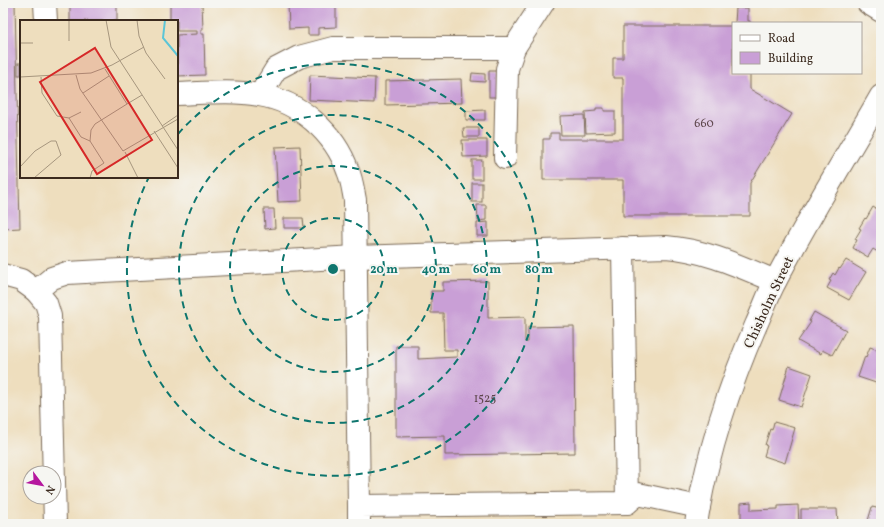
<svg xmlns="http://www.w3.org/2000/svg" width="884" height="527" font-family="Vollkorn,serif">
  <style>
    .building { fill: #c99fd6 }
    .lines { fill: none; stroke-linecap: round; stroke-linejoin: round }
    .minor-casing { stroke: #7a6956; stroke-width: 24 }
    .minor { stroke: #fff; stroke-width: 22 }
    .ring { fill: none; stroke: #0f766e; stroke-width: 2; stroke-dasharray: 7 5 }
    .labels { text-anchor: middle; stroke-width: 4; stroke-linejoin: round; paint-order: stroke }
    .number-label { font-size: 12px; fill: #5e474c }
    .street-label { font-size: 14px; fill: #3b2a1e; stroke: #f6f6f2 }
    .inset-river { fill: none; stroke: #5cc5d7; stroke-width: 2 }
    .inset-road { fill: none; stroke: #a6967e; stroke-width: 1 }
    .view { fill: #d62828; fill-opacity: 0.15; stroke: #d62828; stroke-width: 2 }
    .inset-edge { fill: none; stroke: #3b2a1e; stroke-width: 2 }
    .centre { fill: #0f766e; stroke: #f6f6f2; stroke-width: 2 }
    .ring-label { font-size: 12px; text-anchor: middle; font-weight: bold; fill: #0f766e; stroke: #f6f6f2; stroke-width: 4; stroke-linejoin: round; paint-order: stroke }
  </style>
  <rect width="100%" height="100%" fill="#f6f6f2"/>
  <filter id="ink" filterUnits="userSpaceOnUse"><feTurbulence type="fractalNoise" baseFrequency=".025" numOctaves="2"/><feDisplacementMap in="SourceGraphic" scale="8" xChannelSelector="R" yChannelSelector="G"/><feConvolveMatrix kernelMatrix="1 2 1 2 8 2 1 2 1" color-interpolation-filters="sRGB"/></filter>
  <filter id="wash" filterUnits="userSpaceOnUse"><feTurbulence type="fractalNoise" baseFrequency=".012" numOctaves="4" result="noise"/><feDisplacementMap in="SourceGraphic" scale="16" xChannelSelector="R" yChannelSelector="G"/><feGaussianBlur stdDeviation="0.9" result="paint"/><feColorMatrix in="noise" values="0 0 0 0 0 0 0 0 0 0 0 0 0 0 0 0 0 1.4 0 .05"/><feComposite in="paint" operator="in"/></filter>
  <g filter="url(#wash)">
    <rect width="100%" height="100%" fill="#eedebe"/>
    <g id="blocks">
      <g class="building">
        <path d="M3,3H15L20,228L3,229Z"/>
        <rect x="70" y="3" width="47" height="18"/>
        <path d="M170,3H202L203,30H201V34H204L205,75L177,76V35L197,34V31H177V21H170Z"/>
        <path d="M288,3H336V27L318,28V35H308V28L289,29Z"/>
        <path d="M736,8H748V21H750V23H735Z"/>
        <path d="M623,26H733V73H750V89L792,114L750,183V216H623V180H543V139H550V133H559V139H623V78H613V58H623Z"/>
        <rect x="18" y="63" width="3" height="12"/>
        <rect x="489" y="71" width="9" height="26"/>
        <path d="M472,73L485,74V82L471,81Z"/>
        <path d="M310,75L375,78L374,103L309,100Z"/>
        <path d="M461,79L462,103L385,105V81Z"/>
        <path d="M596,108H604V111H615V132L586,133L585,112L596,111Z"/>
        <path d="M485,110V120H466V111Z"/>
        <path d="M584,115L585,135H561L560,116Z"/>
        <path d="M463,128H479V137H464Z"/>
        <path d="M462,140H487V156L463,157Z"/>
        <path d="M300,146L302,201L278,202L275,147Z"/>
        <rect x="472" y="160" width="10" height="19"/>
        <rect x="472" y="183" width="10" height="19"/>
        <path d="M477,205H486V220L478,221Z"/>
        <path d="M873,207L881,212V254L873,249L868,257L853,248L857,240L855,239L861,229L859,228L865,218L866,219Z"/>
        <path d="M264,209H274L275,228L265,229Z"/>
        <path d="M284,218H303L304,228H284Z"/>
        <path d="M488,222V236H477V223Z"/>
        <path d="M846,260L866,272L849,300L827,288L831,281L829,280L833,273L835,275L839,268L840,269Z"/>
        <path d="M488,281V318L525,317V342H528V327L574,326L575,453L445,455V436L396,437V346H418V359L457,357V350H444L443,313H431V291H443V282Z"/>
        <path d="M814,312L846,330L832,355L822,350L821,354L798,341L811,322L809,321Z"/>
        <path d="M870,347L881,351V378L879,384L858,377L865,356L866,357Z"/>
        <path d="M789,366L812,374L801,407L779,400Z"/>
        <path d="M774,422L795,428L785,463L764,456L767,446L765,445L770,429L772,430Z"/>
        <path d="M751,502V510L778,509V506L798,505L799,524H741V503Z"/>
        <path d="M872,507L881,509V524H867Z"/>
        <path d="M801,509H837L838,524H801Z"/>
      </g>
    </g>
  </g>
  <g filter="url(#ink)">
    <use href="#blocks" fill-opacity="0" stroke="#7a6956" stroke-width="1"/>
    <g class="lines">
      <g class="minor-casing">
        <g id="minor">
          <path d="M45,3L46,21"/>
          <path d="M868,3L881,11"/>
          <path d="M177,94C204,93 233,90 259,95C299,101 335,133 348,171C352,180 353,190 355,200L359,506"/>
          <path d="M260,95L276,69L299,57L333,48H514"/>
          <path d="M505,158L507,69L514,48L543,3"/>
          <path d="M623,248L627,503"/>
          <path d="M3,275L21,280L36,291"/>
          <path d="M55,524L50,316L46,303L36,291L52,278L67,273L356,257L666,247C705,250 739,266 775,281"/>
          <path d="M359,524V506L627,503L638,494L699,507"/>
          <path d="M696,524C707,454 728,389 756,325C763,310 768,294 776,280C808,218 846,157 881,96"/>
        </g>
      </g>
      <use href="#minor" class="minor"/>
    </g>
  </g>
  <g class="ring">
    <circle cx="333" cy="269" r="51"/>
    <circle cx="333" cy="269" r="103"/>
    <circle cx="333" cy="269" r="154"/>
    <path d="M178 134A206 206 0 1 1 149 177"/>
  </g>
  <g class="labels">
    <g class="number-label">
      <text x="704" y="127">660</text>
      <text x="485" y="402">1525</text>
    </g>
    <g class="street-label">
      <text transform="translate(768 302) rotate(-65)" y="5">Chisholm Street</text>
    </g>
  </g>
  <g transform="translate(20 20)">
    <rect width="158" height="158" fill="#eedebe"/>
    <path class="inset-river" d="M145,0L143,18L158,36"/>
    <path class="inset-road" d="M86,0L91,27L158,130M117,0L119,16L126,33L145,59M49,21V0M0,23H13M85,49L107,84L122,75M56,55L60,69L103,131L158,99M0,57L71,53L92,45L124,27M21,57L22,73L37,96L49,98L61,92M63,73L89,56M49,98L61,117L70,121M142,106L158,95M134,111L158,148M105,132L118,158M0,147L15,131L31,121H36L41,135L14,158M70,158L72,151L84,143L70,121L71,110L75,104L107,84"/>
    <path class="view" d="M75,28L132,120L77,154L20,62Z"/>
    <rect width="158" height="158" class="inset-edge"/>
  </g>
  <circle cx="333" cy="269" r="6" class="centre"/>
  <g class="ring-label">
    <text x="384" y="273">20 m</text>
    <text x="436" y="273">40 m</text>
    <text x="487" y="273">60 m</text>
    <text x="539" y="273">80 m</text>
  </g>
  <rect width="884" height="527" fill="none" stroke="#f6f6f2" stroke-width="16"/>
  <rect x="732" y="22" width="130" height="52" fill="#f6f6f2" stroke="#aba49d"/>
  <rect x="740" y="35" width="20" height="6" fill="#ffffff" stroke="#aba49d"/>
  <text x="768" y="42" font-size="12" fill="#3b2a1e">Road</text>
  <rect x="740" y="52" width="20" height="12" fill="#c99fd6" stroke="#aba49d"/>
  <text x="768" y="62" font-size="12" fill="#3b2a1e">Building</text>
  <g transform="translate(42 485) rotate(122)"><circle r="19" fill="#f6f6f2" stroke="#aba49d"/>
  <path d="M0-3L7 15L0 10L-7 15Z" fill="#b5179e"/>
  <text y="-6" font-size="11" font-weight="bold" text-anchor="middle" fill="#3b2a1e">N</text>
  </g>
</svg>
